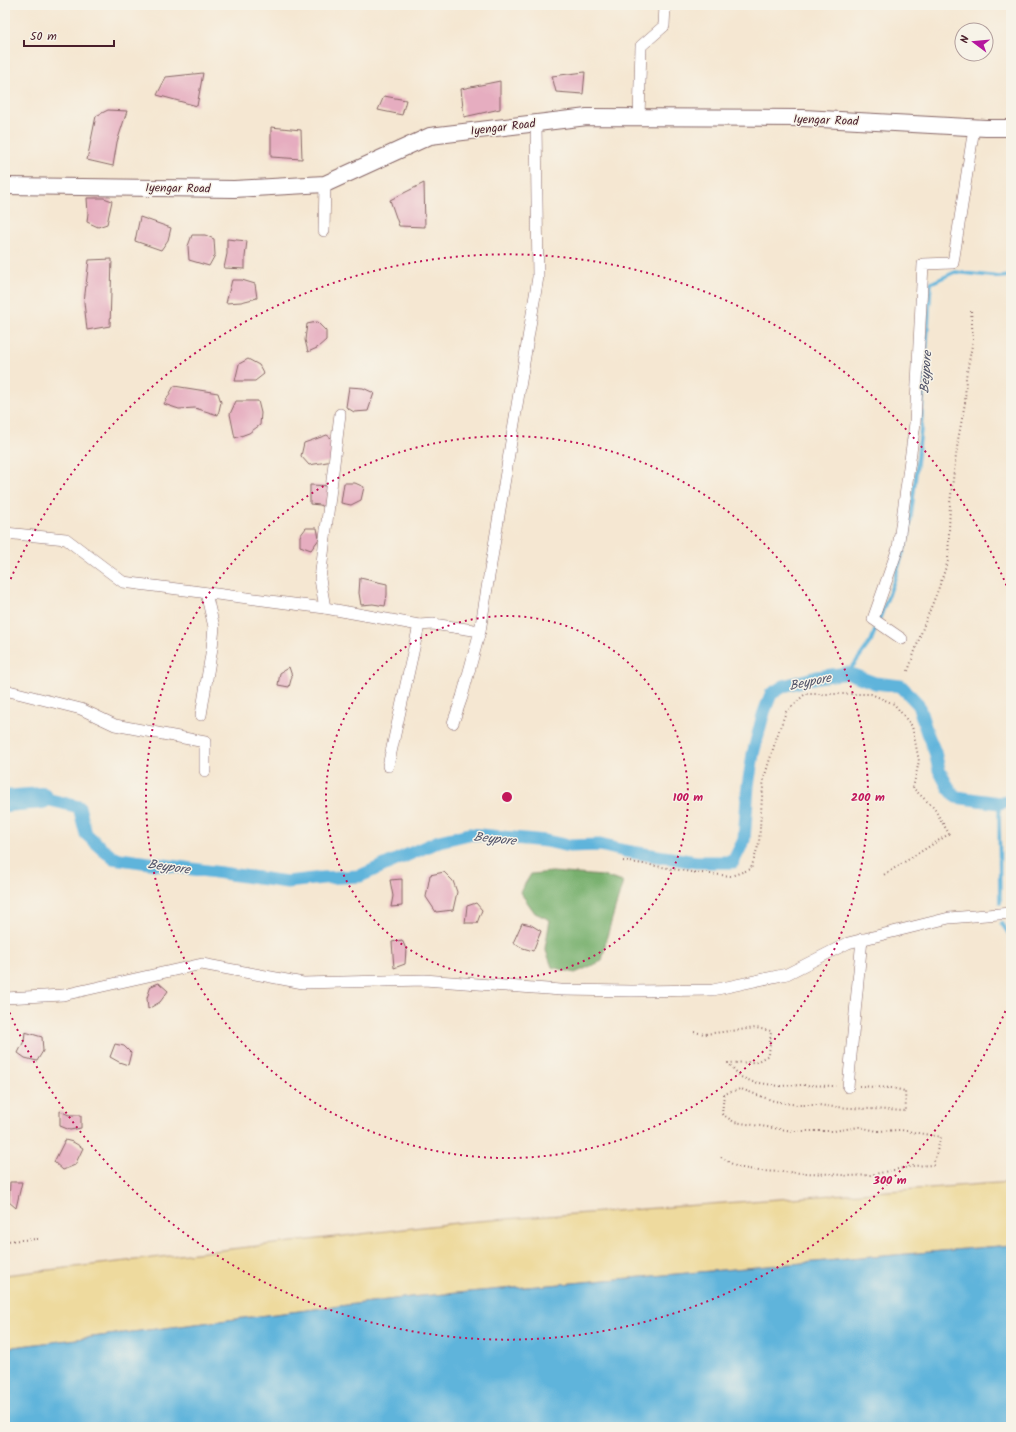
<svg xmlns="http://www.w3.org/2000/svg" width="1016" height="1432" font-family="Kalam,sans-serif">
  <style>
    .forest { fill: #78b06e; stroke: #61684c }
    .sand { fill: #eeda9e; stroke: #9c7c64 }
    .water { fill: #5fb4db; stroke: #546a83 }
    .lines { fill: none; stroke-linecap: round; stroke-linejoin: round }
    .stream { stroke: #5fb4db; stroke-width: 3.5 }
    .canal { stroke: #5fb4db; stroke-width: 13 }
    .river { stroke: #5fb4db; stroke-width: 22 }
    .building { fill: #e6adc0 }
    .street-casing { stroke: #866565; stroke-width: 12 }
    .secondary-casing { stroke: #866565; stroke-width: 18 }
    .path { stroke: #866565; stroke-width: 2; stroke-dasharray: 1 3; stroke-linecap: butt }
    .street { stroke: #fff; stroke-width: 11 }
    .secondary { stroke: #fff; stroke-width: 16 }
    .ring { fill: none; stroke: #c2185b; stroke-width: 2; stroke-dasharray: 2 4 }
    .labels { text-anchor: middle; stroke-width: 3; stroke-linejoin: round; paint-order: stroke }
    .street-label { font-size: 12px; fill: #4a1f2b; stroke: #f7f3e8 }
    .water-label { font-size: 13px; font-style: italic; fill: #515369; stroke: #f7f3e8 }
    .centre { fill: #c2185b; stroke: #f7f3e8; stroke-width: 2 }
    .ring-label { font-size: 12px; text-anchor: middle; font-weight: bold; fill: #c2185b; stroke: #f7f3e8; stroke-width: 3; stroke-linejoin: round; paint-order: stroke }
  </style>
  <rect width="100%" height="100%" fill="#f7f3e8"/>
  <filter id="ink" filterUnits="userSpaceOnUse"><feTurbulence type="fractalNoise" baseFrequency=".025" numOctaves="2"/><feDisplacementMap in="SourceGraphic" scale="8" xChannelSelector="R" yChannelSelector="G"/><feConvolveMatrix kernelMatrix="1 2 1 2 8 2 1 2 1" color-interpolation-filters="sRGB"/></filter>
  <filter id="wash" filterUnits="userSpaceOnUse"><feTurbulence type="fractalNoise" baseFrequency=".012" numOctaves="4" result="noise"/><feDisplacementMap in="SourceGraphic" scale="16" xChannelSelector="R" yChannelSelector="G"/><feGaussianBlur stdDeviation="0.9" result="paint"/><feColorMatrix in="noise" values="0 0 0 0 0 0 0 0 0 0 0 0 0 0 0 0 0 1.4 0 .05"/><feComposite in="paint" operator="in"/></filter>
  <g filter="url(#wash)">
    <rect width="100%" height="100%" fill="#f5e7d2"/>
    <path class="forest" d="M552,872L603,876L623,882L607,936L602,961L575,973L552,967L545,948L550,920L535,913L520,892L531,874Z"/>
    <path class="sand" d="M1011,1182V1245L411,1297L5,1348V1275L465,1222Z"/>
    <path class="water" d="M1011,1245V1427H5V1348L411,1297Z"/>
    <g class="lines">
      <g class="stream">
        <path d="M848,673L871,641L894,581L909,534L921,429L931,283L955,272L999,277L1011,276"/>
        <path d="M999,803L1000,903"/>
        <path d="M1001,923L1011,937"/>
        <path d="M1011,1064V1073"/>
      </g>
      <path class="canal" d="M42,798L79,807L86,834L113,858L287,882L323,878L360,876L439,841L469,834L546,841L569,846L600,845L625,851L696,862H733L744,840L748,786L753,754L763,715L771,694L784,686L817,677L848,673L875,683L901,686L918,704L927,733L935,752L939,770L948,787L956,797L999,803L1011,800"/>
      <path class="river" d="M5,801L42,798"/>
    </g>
    <g id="blocks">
      <g class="building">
        <path d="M585,72L583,94L556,92L552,76Z"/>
        <path d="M203,73L197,106L157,95L166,77Z"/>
        <path d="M500,81V109L464,117L461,89Z"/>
        <path d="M384,96L406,100L402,115L378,110Z"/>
        <path d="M108,110L127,111L117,142L113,166L87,160L96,116Z"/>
        <path d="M271,127L301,130L302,159L271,157Z"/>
        <path d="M424,183L425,227L399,226L390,200Z"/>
        <path d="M87,198H104L112,201L107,224L98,227L87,222L88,213Z"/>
        <path d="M140,217L171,228L168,240L161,250L135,241Z"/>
        <path d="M192,235H205L214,239L215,255L209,266L189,260L188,246Z"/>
        <path d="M227,239L247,241L245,257V269L224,268L227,254Z"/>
        <path d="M112,259L110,326L87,330L84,302L89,260Z"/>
        <path d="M232,280H242L255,284L257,298L241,302L226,303Z"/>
        <path d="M317,322L326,331V340L317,348L308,352L305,340L307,324Z"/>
        <path d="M248,359L259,365L264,374L255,381H235L239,364Z"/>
        <path d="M174,386L218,393L221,402L218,415L195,408L179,409L164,404Z"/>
        <path d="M349,387L363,388L374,393L368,411L354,412L346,407Z"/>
        <path d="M236,401H258L261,413L260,425L249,433L235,438L230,414Z"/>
        <path d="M327,435L335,441L339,460L309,465L301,456L304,443Z"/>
        <path d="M344,483H355L364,487L361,500L351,505L341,503Z"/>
        <path d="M310,485L333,486L329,509L320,505L310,504Z"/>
        <path d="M306,528H317L319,539L311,550L300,546V536Z"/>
        <path d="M360,578L387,584V595L385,606L373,604L361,605L359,593Z"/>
        <path d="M289,667L292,676L289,687L278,685L280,673Z"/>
        <path d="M444,872L453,881L457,892L453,910L436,912L426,897L430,875Z"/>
        <path d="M402,879V906L391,907L393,896L390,880Z"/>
        <path d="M476,903L482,910L477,923H465L467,906Z"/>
        <path d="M522,923L531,925L541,931L533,951L523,948L513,943Z"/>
        <path d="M402,940L406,949L405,964L394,968L392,942Z"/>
        <path d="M159,983L168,991L160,1002L148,1009L147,998L151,986Z"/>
        <path d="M25,1032L42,1037L43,1051L37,1061L25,1058L18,1053L24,1041Z"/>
        <path d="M115,1044L124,1046L131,1053L128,1065L119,1062L110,1057Z"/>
        <path d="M60,1111L69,1115H81V1128L70,1130L60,1126Z"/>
        <path d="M65,1140L73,1142L83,1148L75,1165L63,1170L54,1162Z"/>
        <path d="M10,1182H22L16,1208L9,1202Z"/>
      </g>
    </g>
  </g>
  <g filter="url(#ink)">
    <use href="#blocks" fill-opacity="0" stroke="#866565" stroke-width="1"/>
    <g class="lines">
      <g class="street-casing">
        <g id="street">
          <path d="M639,118L641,46L664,26L665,5"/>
          <path d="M324,231L325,184"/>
          <path d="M340,414L320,579L325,608L419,625L388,766"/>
          <path d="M5,533L66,539L123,582L325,608"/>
          <path d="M419,625L433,624L480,631L462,697L453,723"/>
          <path d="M480,631L538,277L536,123"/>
          <path d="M902,639L873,619L898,548L915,423L923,264L953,263L974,128"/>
          <path d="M5,690L81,709L115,725L205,742V771"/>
          <path d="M201,715L212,648L214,627L206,593"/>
          <path d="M5,998L63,995L202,964L303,983L424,980L561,990L632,991L713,990L787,974L848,943L949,918L1011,913"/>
          <path d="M848,1087L862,939"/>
        </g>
      </g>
      <g class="secondary-casing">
        <path id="secondary" d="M5,186L234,189L325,184L430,136L587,117L803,118L986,128H1011"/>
      </g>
      <g class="path">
        <path d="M908,671L924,625L938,590L948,561L950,503L958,440L965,403L966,377L973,340L971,310"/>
        <path d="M623,861L650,865L691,872L731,876L751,869L759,843L762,797L764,778L778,733L786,712L805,694H871L894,704L912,726L919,761L913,788L934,808L949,834L882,876"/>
        <path d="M694,1032L705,1034L756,1028L771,1031L769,1055L756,1062L728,1063L741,1077L753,1082L779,1086L801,1085L836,1086"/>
        <path d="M721,1157L737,1167L759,1171L830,1174L851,1176L870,1175L913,1166L933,1165L941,1137L901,1130L877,1131L859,1127L834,1131H793L734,1122L722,1114L724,1094L741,1089L774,1101L797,1105H818L834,1107L906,1111L905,1091L892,1088L859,1086"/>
        <path d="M5,1241L38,1239"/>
      </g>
      <use href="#street" class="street"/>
      <use href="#secondary" class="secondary"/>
    </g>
  </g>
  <g class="ring">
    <circle cx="507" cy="797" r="181"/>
    <circle cx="507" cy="797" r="361"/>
    <path d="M1010 1000A542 542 0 0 1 6 1004M6 590A542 542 0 0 1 1010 594"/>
  </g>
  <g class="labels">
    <g class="street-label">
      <text transform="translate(826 120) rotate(2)" y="4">Iyengar Road</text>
      <text transform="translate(503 127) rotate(-7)" y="4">Iyengar Road</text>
      <text transform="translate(178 188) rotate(1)" y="4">Iyengar Road</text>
    </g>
    <g class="water-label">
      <text transform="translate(925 372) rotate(-86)" y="5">Beypore</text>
      <text transform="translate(810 681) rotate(-12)" y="5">Beypore</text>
      <text transform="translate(495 838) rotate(6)" y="5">Beypore</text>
      <text transform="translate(169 866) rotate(8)" y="5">Beypore</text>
    </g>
  </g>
  <circle cx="507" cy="797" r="6" class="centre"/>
  <g class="ring-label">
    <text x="688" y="801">100 m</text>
    <text x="868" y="801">200 m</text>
    <text x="890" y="1184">300 m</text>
  </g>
  <rect width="1016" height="1432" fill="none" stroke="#f7f3e8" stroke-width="20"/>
  <g transform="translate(974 42) rotate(286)"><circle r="19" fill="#f7f3e8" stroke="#b29e9c"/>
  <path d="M0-3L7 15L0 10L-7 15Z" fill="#b5179e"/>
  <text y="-6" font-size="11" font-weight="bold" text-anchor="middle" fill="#4a1f2b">N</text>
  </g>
  <path d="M24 40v6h90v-6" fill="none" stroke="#4a1f2b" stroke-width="2"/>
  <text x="30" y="40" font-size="12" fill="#4a1f2b" stroke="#f7f3e8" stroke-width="3" paint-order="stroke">50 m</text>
</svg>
